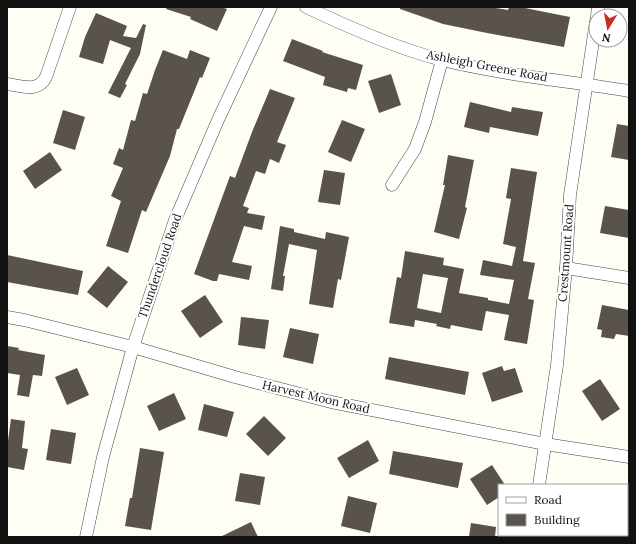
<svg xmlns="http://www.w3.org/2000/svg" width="636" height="544" font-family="Lora,serif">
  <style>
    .building { fill: #5a534d; fill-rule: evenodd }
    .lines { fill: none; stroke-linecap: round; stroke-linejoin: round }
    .minor-casing { stroke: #444; stroke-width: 13 }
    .minor { stroke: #fff; stroke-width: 12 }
    .labels { text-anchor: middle; stroke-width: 4; stroke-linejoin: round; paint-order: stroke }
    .street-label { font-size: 12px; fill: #111; stroke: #fff }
  </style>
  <rect width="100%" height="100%" fill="#fffef4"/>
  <g class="building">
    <path d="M167,7H221L227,9L217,31L190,19L191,17L166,9Z"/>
    <path d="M400,7H490L508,10L509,7H520L570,17L564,47L487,33L443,24L400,9Z"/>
    <path d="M96,13L127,26L123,36L136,38L143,24L146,25L140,54L125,84L127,85L120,98L108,93L131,48L110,40L103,64L79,57L85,37Z"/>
    <path d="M292,39L323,51L322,52L363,65L356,90L348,88L347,92L323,85L325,77L283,61Z"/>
    <path d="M163,50L187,59L190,50L210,58L202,78L200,77L179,129H177L170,156L146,212L142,210L128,253L106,246L121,201L111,196L123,168L113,164L119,148L123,150L131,120L135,121L143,93L147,94L155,70Z"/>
    <path d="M391,74L401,105L379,113L368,81Z"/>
    <path d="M270,89L295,98L277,142L286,145L279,163L270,159L265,174L256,171L243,206L249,208L247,213L265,216L262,230L244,226L232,262L252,266L249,280L219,274L217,281H213L194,274L230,176L235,178L252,132Z"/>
    <path d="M470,102L511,112L512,107L543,112L538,136L490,127L489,133L464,127Z"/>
    <path d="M63,110L85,117L75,150L53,143Z"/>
    <path d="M342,120L365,129L351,162L328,152Z"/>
    <path d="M617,124L629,126V160L611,157Z"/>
    <path d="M50,152L62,170L35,189L23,171Z"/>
    <path d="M448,155L474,160L465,207L467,208L459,239L434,232L445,185H443Z"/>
    <path d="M511,168L537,172L523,261L535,263L528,299L534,300L527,344L504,340L509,315L486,311L482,331L451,325L450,329L436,326L437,324L415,320L414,327L389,323L397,277L401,278L405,251L444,258L443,265L464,269L459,293L488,298V300L509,304L514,280L480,275L483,260L512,266L516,247L503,244L511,199L506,198ZM423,274L448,278L441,313L417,308Z"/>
    <path d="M324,170L345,173L340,205L318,202Z"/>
    <path d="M605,206L629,210V238L600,233Z"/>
    <path d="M280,226L294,229V232L325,239L326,232L349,237L341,280L338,279L333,308L309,304L317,250L289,244L283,276H285L283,291L271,289Z"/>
    <path d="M7,255L83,271L78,295L7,282Z"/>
    <path d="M108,266L128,282L107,308L87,292Z"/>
    <path d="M205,295L223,322L200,338L181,311Z"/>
    <path d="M602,305L629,310V336L616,334L614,339L601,337L602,330L597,329Z"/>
    <path d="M241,317L269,320L265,349L238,345Z"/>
    <path d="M290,328L319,334L313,364L283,357Z"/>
    <path d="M7,346L19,348L18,350L45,355L42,376L33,375L29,397L17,395L20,375L7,373Z"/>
    <path d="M389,357L469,372L465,395L385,379Z"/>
    <path d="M502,366L504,371L515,368L523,392L492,402L482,373Z"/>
    <path d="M77,368L89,395L67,405L55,377Z"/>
    <path d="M600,379L620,409L602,421L582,391Z"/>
    <path d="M174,393L186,419L159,431L147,406Z"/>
    <path d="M204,404L234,412L227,437L198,430Z"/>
    <path d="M264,416L286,438L268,456L246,434Z"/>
    <path d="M11,419L25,421L22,448L28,449L24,470L7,467V448Z"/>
    <path d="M51,429L76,433L71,464L46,460Z"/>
    <path d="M368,440L379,461L349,478L337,458Z"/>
    <path d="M140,448L164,452L151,530L125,526L130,498H132Z"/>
    <path d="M393,451L463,463L458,488L389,474Z"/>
    <path d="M492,465L505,485H499V497L487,505L470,479Z"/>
    <path d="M240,473L265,477L260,505L235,501Z"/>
    <path d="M348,496L377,503L370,533L341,526Z"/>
    <path d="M251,522L258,537H220Z"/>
    <path d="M471,523L496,527L495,537H469Z"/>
  </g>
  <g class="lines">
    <g class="minor-casing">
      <g id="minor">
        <path d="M306,7C348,27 398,49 442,60C504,75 567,81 629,91"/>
        <path d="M597,16L598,7"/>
        <path d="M7,84C22,86 38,93 46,77L70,7"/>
        <path d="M392,185L415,149L425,122L442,60"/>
        <path d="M566,268L629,278"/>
        <path d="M7,317L24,320L133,347L235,377L331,402L545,444L629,457"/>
        <path d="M539,485L557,365L566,268L570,195L596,21"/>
        <path d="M86,537L103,457L133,347L175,220L218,120L271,7"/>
        <path d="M531,537V535"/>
      </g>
    </g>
    <use href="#minor" class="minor"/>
  </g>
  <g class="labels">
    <g class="street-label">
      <text transform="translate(487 66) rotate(11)" y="4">Ashleigh Greene Road</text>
      <text transform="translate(566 253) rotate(-86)" y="4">Crestmount Road</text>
      <text transform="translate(160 266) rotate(-71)" y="4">Thundercloud Road</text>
      <text transform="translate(316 397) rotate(13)" y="4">Harvest Moon Road</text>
    </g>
  </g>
  <rect width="636" height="544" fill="none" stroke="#111111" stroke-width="16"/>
  <rect x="498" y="484" width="130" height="52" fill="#ffffff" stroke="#a0a0a0"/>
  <rect x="506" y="497" width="20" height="6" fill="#ffffff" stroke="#a0a0a0"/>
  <text x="534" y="504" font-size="12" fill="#111111">Road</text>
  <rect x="506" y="514" width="20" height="12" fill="#5a534d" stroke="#a0a0a0"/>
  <text x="534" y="524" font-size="12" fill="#111111">Building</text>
  <g transform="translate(608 28) rotate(190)"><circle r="19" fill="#ffffff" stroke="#a0a0a0"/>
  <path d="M0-3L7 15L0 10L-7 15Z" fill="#c52f24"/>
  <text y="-6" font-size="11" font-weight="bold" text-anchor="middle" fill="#111111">N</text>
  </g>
</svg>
